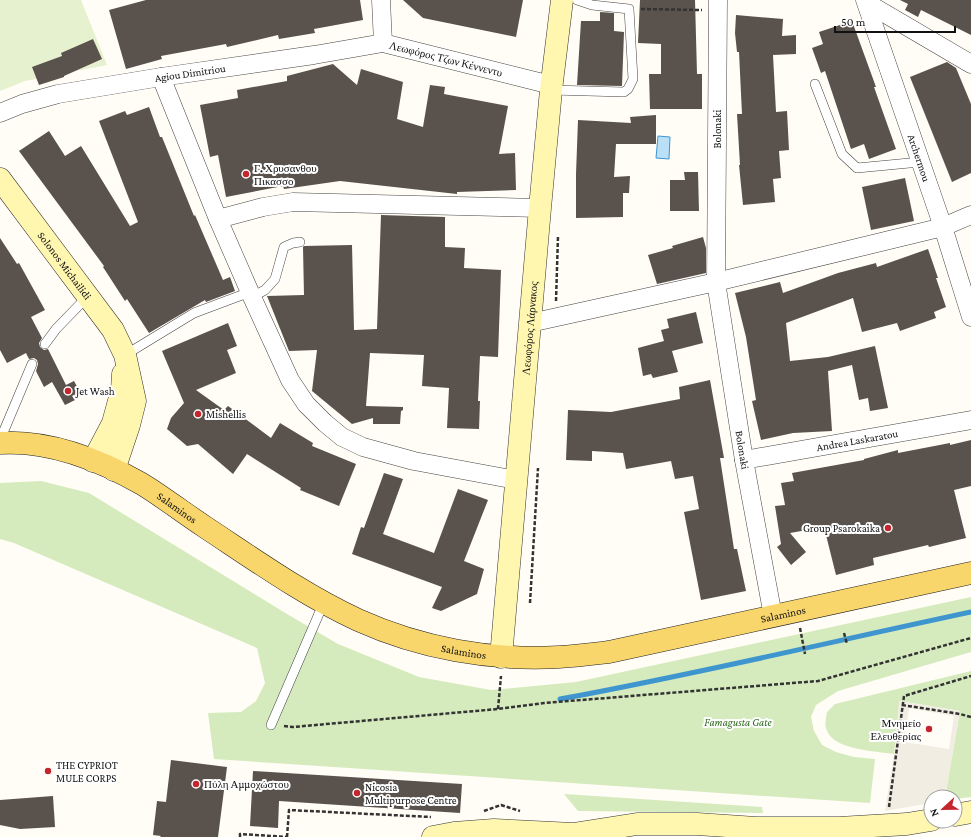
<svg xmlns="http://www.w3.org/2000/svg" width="971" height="837" font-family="'Crimson Pro',serif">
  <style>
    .green { fill: #d5ebbd }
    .pitch { fill: #e6f2cf }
    .plaza { fill: #f1ede2; fill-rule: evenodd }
    .water { fill: #b9e0f7; stroke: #3f96cf }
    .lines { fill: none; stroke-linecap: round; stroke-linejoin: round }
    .stream { stroke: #3f96cf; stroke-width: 5 }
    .building { fill: #5a524d }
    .lane-casing { stroke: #444; stroke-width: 10 }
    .street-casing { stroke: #444; stroke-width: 19 }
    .secondary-casing { stroke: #333; stroke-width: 23 }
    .primary-casing { stroke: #222; stroke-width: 23 }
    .path { stroke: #333; stroke-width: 2.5; stroke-dasharray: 4 2; stroke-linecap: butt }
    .lane { stroke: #fff; stroke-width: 9 }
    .street { stroke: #fff; stroke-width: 18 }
    .secondary { stroke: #fff6b0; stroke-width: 22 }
    .primary { stroke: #f9d66b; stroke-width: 22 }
    .poi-dot { fill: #c4262e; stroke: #fff; stroke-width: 1.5 }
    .labels { text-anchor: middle; stroke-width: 4; stroke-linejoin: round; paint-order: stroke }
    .street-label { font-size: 11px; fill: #111; stroke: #fff }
    .poi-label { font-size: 11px; fill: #111; stroke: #fff; text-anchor: start }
    .park-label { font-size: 11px; font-style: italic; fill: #2f6b1f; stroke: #fff }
  </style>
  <rect width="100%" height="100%" fill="#fffdf5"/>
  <g class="green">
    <path d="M41,481L89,493L287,614L338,644L419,677L491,690L576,682L971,597V652L838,691L816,705L811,717L814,731L822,745L836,752L854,757L875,759L870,803L214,759L208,713L241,712L256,701L265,683L257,648L14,543L0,539V483Z"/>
    <path d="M971,671V797L955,799V797H945L960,711L900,701L894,754C875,751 835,750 827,731C824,725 826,718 827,712L835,704Z"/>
    <path d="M564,794L762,807L763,813L578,811Z"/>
  </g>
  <path class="pitch" d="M0,0H81L107,65L25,81L0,91Z"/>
  <path class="plaza" d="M899,701L960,711L945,797H931V803L885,811L894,754ZM909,708L954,716L949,749L904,742Z"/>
  <path class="water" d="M658,136L670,137L669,159L656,158Z"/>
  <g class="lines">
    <path class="stream" d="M560,699C698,674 834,641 971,612"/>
  </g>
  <g class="building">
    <path d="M146,0H360L363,20L314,29L315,33L279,39L278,35L227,47L226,44L161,56L162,59L126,69L109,10Z"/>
    <path d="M403,0H523L516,37L423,18Z"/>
    <path d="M640,0H695L697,74H702V109H650L649,74H661V44L638,43Z"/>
    <path d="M900,0H971V35L921,10L918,17L905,10L908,4Z"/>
    <path d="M600,12L614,13V31L624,32L622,86L577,85L581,21H600Z"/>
    <path d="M736,15L783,19L782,36L796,35V54L773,55L776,112L787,111L789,150L779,151L781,178L773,179L775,202L743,205L739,165H740L737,114H742L739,52H737L735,33Z"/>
    <path d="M852,21L876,87H874L896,149L869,159L864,144L851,149L825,71L821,73L812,48L823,44L819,32Z"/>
    <path d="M93,39L102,59L64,76V77L39,85L32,67L62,56L61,53Z"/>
    <path d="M947,62L956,68L971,104V173L952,182L910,77Z"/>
    <path d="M333,64L357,85L361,69L403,82L397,119L423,127L430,85L445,87L444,94L508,106L499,154L515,153L516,190L457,192V194L340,181L284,189L283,186L226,197L218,155L210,157L200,105L238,98L237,90L287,81V76Z"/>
    <path d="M149,107L160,137H162L194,216L195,215L223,280L230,277L235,291L206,302L205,300L149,333L127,299L125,301L103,267L104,266L19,151L49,131L65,156L81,146L130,226L138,222L99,121L125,111L127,115Z"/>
    <path d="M656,115V144H616L614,177L630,176L629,193H623V217L576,218V174L578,120L631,123L630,117Z"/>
    <path d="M684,172H698L699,211H670V180H685Z"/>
    <path d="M905,178L914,221L871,230L862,187Z"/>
    <path d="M381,215L445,217V247L465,248L464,268L501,270L498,357L480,356L478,401H480L479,429L447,428L449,388L422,386L424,355L370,353L366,406L403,407V410L401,411L400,424H373V418L352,424L312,391L317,350L289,351L267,296L304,295L303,247L304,246L352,245L354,330L377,329Z"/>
    <path d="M703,237L706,248V273L657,284L648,255L673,248L672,246Z"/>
    <path d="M0,238L17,264L19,263L45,310L31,317L42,338L39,343L40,347L44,350L48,349L66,385L74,381L80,392L72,396L75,400L65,405L52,382L44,387L36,371L38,364L37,360L34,358L29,359L26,353L7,363L0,350Z"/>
    <path d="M928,249L938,278H936L946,307L934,312L936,318L900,331L897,323L862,332L853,298L786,323L790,361L828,357L875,346L888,408L870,411L868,398L859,400L852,365L828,371L832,431L793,433L761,440L752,401L756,400L746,337L735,293L780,282L783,293L838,273L876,263L877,267Z"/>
    <path d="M696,312L703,343L672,351L678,372L653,378L651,374L643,376L638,348L664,341L661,330L669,328L667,319Z"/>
    <path d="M228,323L237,346L227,350L236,373L196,390L224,410L228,406L271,438L280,423L313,443L312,446L356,464L339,506L300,490L301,488L247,454L233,474L198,444L187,446L167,429L171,418L184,403L162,351Z"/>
    <path d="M710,380L724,458H720L734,549H737L746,591L701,600L684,512L699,509L693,476L675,479L671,461L626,469L623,453L592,451V461L566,460L568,410L611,412L680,399L679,387Z"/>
    <path d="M971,440V486L954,490L966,538L929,547L928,545L873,558L874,565L836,575L824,527L790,533L806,552L791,565L777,547L781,544L775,506L785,505L781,483L794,481L792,473L864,460V459L898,450V453L950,443V445Z"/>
    <path d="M384,473L403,479L383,534L434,553L458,489L488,500L464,561L484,569L477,594L441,611L432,608L442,587L352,554L361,527L364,528Z"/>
    <path d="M171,760L227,767L218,837H160L161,836L153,835L157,801L166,802Z"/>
    <path d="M253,771L462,784L460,813L279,801L278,828L250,826Z"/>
    <path d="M53,796L55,827L20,829L0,825V800Z"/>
  </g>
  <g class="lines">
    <g class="lane-casing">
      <g id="lane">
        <path d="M815,84L842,154L857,168L920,162"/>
        <path d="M551,90L624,92L628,89L633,79L629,9L592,5L577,0"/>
        <path d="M252,297L265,290L275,279L284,247L293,243L300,242"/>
        <path d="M45,344L56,329L88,296"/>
        <path d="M125,355L194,313L250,292"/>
        <path d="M0,440L32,364"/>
        <path d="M271,725L324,602"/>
      </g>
    </g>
    <g class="street-casing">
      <g id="street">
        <path d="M381,0L383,43"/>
        <path id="s1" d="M718,0L716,282L744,460L773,616"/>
        <path id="s2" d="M865,0L943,227L971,317"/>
        <path d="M867,3L971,64"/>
        <path d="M161,77L218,219L252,297L290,380L306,404L325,423L342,437L363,447L414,461L516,480"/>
        <path id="s3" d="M0,113L22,104L58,94L161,77L314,55L383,43L551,85"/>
        <path d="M218,219L263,207L293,202L540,208"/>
        <path d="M530,323L716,282L943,227L971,215"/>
        <path id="s4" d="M744,460L971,420"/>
      </g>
    </g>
    <g class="secondary-casing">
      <g id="secondary">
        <path id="s5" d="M0,179L113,330L125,355L135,401L129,425L114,470"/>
        <path d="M93,461L113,423L122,390L123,374"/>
        <path id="s6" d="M501,657L540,208L551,90L562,0"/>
        <path d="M955,815L971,812"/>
        <path d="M433,837L454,833L494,830L573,834L637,824H697L756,828H839L907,824L931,820"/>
      </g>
    </g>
    <g class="primary-casing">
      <g id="primary">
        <path id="s7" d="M0,443C49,440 100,460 142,484C163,497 184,513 205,527C255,560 304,595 358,620C420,648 491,661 559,657C576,656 592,654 609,652L971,573"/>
      </g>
    </g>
    <g class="path">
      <path d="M641,9L702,10"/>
      <path d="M556,301L558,236"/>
      <path d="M530,603L538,468"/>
      <path d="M800,628L805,654"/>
      <path d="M844,633L847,644"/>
      <path d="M902,705L960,714L971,717"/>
      <path d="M498,709L501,676"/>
      <path d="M284,726L293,727L498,709L544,703L818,681L971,638"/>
      <path d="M889,807L904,696L971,676"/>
      <path d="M484,811L501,805L520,811"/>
      <path d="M240,837V834L287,837"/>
      <path d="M287,837L289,810L431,817"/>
    </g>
    <use href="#lane" class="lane"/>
    <use href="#street" class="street"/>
    <use href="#secondary" class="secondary"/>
    <use href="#primary" class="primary"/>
  </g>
  <g class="poi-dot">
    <circle cx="246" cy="174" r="4"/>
    <circle cx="68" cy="391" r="4"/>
    <circle cx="198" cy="414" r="4"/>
    <circle cx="888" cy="528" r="4"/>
    <circle cx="929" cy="729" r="4"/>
    <circle cx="48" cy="771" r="4"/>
    <circle cx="196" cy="784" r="4"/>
    <circle cx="357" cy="793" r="4"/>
  </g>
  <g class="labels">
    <g class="street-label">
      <text dy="4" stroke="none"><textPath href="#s3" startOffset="455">Λεωφόρος Τζων Κέννεντυ</textPath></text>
      <text dy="4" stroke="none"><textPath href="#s3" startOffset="195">Agiou Dimitriou</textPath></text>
      <text transform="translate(717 129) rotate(-90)" y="4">Bolonaki</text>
      <text dy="4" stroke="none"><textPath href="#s2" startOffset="167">Archermou</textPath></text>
      <text dy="4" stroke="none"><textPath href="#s5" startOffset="108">Solonos Michailidi</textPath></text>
      <text dy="4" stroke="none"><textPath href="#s6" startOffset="330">Λεωφόρος Λάρνακος</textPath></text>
      <text dy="4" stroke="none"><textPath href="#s4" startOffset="115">Andrea Laskaratou</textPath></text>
      <text dy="4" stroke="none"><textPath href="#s1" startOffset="452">Bolonaki</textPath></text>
      <text dy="4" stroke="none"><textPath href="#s7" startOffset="192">Salaminos</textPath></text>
      <text dy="4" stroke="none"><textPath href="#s7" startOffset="840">Salaminos</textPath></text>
      <text dy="4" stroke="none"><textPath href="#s7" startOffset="516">Salaminos</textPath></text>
    </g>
    <g class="poi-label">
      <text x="254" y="172">Γ. Χρυσανθου<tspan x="254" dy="13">Πικασσο</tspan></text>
      <text x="76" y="395">Jet Wash</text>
      <text x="206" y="418">Mishellis</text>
      <text x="880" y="532" text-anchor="end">Group Psarokaika</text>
      <text x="921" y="727" text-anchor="end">Μνημείο<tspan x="921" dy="13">Ελευθερίας</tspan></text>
      <text x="56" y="769">THE CYPRIOT<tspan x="56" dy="13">MULE CORPS</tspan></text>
      <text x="204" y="788">Πύλη Αμμοχώστου</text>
      <text x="365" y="791">Nicosia<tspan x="365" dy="13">Multipurpose Centre</tspan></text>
    </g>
    <g class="park-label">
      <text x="738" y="726">Famagusta Gate</text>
    </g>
  </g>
  <g transform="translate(943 809) rotate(248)"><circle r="19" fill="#ffffff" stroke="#a0a0a0"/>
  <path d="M0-3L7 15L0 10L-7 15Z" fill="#c4262e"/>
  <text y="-6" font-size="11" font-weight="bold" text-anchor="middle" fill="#111111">N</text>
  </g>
  <path d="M835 26v6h120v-6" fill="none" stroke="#111111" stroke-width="2"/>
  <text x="841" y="26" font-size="12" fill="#111111" stroke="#ffffff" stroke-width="3" paint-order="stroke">50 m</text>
</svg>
